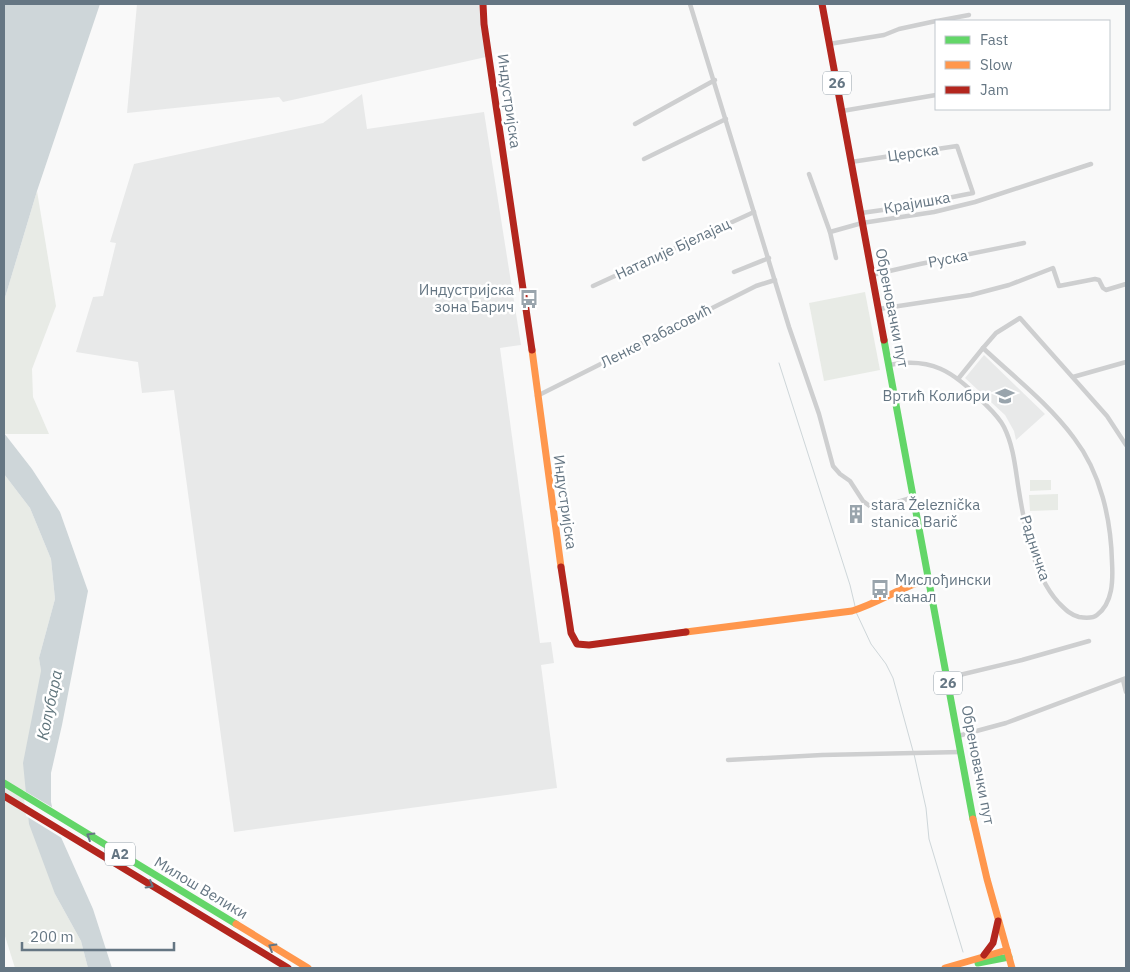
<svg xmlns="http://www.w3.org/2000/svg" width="1130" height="972" font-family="'IBM Plex Sans',sans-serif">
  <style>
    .built { fill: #e8e9e9 }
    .green { fill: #e8ebe6 }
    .water { fill: #ced6d9 }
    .pier { fill: #f9f9f9 }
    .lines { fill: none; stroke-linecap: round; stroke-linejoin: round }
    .stream { stroke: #ced6d9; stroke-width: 1 }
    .street { stroke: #cecfd0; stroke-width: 4.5 }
    .fast { stroke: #63d668; stroke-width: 7 }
    .slow { stroke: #ff974d; stroke-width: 7 }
    .jam { stroke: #b3261e; stroke-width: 7 }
    .oneway { stroke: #657683 }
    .labels { text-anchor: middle; stroke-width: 5; stroke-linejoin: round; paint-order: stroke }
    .shield { fill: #fff; stroke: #939fa8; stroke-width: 1 }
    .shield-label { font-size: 14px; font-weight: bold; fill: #657683 }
    .street-label { font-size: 15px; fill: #657683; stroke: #fff }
    .poi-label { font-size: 15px; fill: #657683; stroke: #fff; text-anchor: end }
    .water-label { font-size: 16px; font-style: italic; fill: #60757c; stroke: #fff }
  </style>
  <rect width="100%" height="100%" fill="#f9f9f9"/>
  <g class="built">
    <path d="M137,4H482L486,57L283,102L279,97L127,113Z"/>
    <path d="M362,94L367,129L484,112L521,345L500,348L540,643L551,642L554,663L541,665L557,788L234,832L174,390L142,393L138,362L76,352L93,297L103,296L116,243L110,242L134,164L323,123Z"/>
    <path d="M984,355L1045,414L1016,440L1014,431L1005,415L965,378Z"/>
  </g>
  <g class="green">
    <path d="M37,191L56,306L32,369L33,397L49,434H5L4,433V301Z"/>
    <path d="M865,292L880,370L824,381L809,303Z"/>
    <path d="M4,474L30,508L51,559L55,599L39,658L41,671L55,894L81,941L88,968H15L4,933Z"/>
    <path d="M1030,480H1051V490L1030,491Z"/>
    <path d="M1058,494V510L1030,511L1029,495Z"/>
  </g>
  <g class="water">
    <path d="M4,4H100L37,191L4,301Z"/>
    <path d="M4,433L32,469L60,512L88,591L62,725L51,773V802L56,826L93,909L112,968H88L81,941L55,894L29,824L23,763L41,671L39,658L55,599L51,559L30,508L4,474Z"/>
  </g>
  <path class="pier" d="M23,790L55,809L58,826L65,840L26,816Z"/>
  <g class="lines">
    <g class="stream">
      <path d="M779,363L850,585L855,606"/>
      <path d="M856,612L871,644L886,664L893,678L913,751"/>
      <path d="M914,754L926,808L929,839L963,952"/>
    </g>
    <g class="street">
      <path d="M690,4L789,327L819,414L833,466L840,474L850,481L863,501L871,507L878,508L914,497"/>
      <path d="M937,21L969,15"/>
      <path d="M829,44L884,35L899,29L936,21"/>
      <path d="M842,111L936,95"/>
      <path d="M635,124L715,80"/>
      <path d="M644,159L726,119"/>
      <path d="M851,162L957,146L973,193L897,208L861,213"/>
      <path d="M809,174L830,232L836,258"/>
      <path d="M830,232L862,223L934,212L975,202L1091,164"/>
      <path d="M734,272L769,258"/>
      <path d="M872,275L920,264L1024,243"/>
      <path d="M593,286L754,212"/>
      <path d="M879,309L971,295L1009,285L1053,268L1059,286L1095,279L1099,280L1103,288L1106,290L1126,284"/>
      <path d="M983,348L996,333L1020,318L1107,416L1126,445"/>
      <path d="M889,365C931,357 953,371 982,401C990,409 999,417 1004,427C1013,445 1015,465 1018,485C1024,523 1032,573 1058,602C1065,609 1069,614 1079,617C1085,618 1092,619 1097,615C1113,603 1113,580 1112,562C1111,520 1101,473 1074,438C1049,404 1014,377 983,348L958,379"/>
      <path d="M1073,377L1126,362"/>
      <path d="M537,396L756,286L775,280"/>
      <path d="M947,678L1022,660L1089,641"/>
      <path d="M1123,680L1126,692"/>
      <path d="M958,736L1006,723L1126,678"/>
      <path d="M728,760L822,755L961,752"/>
    </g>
    <g class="fast">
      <path d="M884,340L973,819"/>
      <path d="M4,783L236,924"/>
      <path d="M978,963L1009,957"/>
    </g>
    <g class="slow">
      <path d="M532,350L561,567"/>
      <path d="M686,632L852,611C879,603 902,586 929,579"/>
      <path d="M973,819L987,879L1012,968"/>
      <path d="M236,924L308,968"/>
      <path d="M945,968L1007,950"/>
    </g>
    <g class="jam">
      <path d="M483,4L484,24L532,350"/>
      <path d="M822,4L884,340"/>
      <path d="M561,567L571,633L577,644L589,645L686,632"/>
      <path d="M4,796L288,968"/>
      <path d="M984,955L993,943L998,921"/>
    </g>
  </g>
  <defs><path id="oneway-chevron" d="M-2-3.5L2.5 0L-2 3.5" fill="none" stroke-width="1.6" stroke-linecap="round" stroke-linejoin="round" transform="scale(1.25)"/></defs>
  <g class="oneway">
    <use href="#oneway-chevron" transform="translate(90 836) rotate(-149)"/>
    <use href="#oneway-chevron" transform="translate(150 885) rotate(31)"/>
    <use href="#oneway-chevron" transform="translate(272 947) rotate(-149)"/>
  </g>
  <defs>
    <g id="bus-bare" transform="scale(1.5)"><path d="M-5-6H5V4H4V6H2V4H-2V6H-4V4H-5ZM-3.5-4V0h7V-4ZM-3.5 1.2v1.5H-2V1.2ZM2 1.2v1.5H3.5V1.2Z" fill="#99a4ac" stroke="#fff" stroke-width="2.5" paint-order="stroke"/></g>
    <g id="school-bare" transform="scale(1.5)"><path d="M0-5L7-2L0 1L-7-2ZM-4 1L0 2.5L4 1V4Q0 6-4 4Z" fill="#99a4ac" stroke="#fff" stroke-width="2.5" paint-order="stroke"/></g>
    <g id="building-bare" transform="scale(1.5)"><path d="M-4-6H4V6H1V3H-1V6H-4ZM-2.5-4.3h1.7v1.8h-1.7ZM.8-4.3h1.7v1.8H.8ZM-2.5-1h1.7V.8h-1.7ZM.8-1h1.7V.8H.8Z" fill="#99a4ac" stroke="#fff" stroke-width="2.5" paint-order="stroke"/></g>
  </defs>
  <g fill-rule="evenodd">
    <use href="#bus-bare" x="529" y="299"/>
    <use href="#school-bare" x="1005" y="396"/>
    <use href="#building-bare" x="856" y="514"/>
    <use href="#bus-bare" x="880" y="589"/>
  </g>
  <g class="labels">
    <g class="shield">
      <rect x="823" y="71.5" width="28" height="23" rx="4"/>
      <rect x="934" y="671.5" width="28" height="23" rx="4"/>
      <rect x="105" y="842.5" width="30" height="23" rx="4"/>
    </g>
    <g class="shield-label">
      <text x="837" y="88">26</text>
      <text x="948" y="688">26</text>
      <text x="120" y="859">A2</text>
    </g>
    <g class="street-label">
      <text transform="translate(509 101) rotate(82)" y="5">Индустријска</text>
      <text transform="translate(913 153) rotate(-8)" y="5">Церска</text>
      <text transform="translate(917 203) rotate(-10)" y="5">Крајишка</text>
      <text transform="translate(673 249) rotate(-25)" y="5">Наталије Бјелајац</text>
      <text transform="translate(948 259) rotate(-11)" y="5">Руска</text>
      <text transform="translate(892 308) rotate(79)" y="5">Обреновачки пут</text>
      <text transform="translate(656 336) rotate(-27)" y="5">Ленке Рабасовић</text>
      <text transform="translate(565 502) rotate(82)" y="5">Индустријска</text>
      <text transform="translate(1035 548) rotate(72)" y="5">Радничка</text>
      <text transform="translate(978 765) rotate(79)" y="5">Обреновачки пут</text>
      <text transform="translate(201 888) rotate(31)" y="5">Милош Велики</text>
    </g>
    <g class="poi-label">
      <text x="514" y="295">Индустријска<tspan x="514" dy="17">зона Барич</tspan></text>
      <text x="990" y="401">Вртић Колибри</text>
      <text x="871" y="510" text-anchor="start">stara Železnička<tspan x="871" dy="17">stanica Barič</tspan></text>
      <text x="895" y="585" text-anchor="start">Мислођински<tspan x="895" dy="17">канал</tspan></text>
    </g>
    <g class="water-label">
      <text transform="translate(49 705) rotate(-78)" y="6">Колубара</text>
    </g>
  </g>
  <rect width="1130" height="972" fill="none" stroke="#657683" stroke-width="10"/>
  <rect x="935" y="20" width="175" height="90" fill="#ffffff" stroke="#c1c8cd"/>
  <rect x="945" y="36" width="25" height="8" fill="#63d668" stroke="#c1c8cd"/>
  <text x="980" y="45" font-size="15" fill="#657683">Fast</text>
  <rect x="945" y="61" width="25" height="8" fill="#ff974d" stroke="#c1c8cd"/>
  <text x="980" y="70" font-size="15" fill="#657683">Slow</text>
  <rect x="945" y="86" width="25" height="8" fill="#b3261e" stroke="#c1c8cd"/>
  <text x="980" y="95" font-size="15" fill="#657683">Jam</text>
  <path d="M22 942v8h152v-8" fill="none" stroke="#657683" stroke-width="2.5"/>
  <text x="30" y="942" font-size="15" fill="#657683" stroke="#ffffff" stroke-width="4" paint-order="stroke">200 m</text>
</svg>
